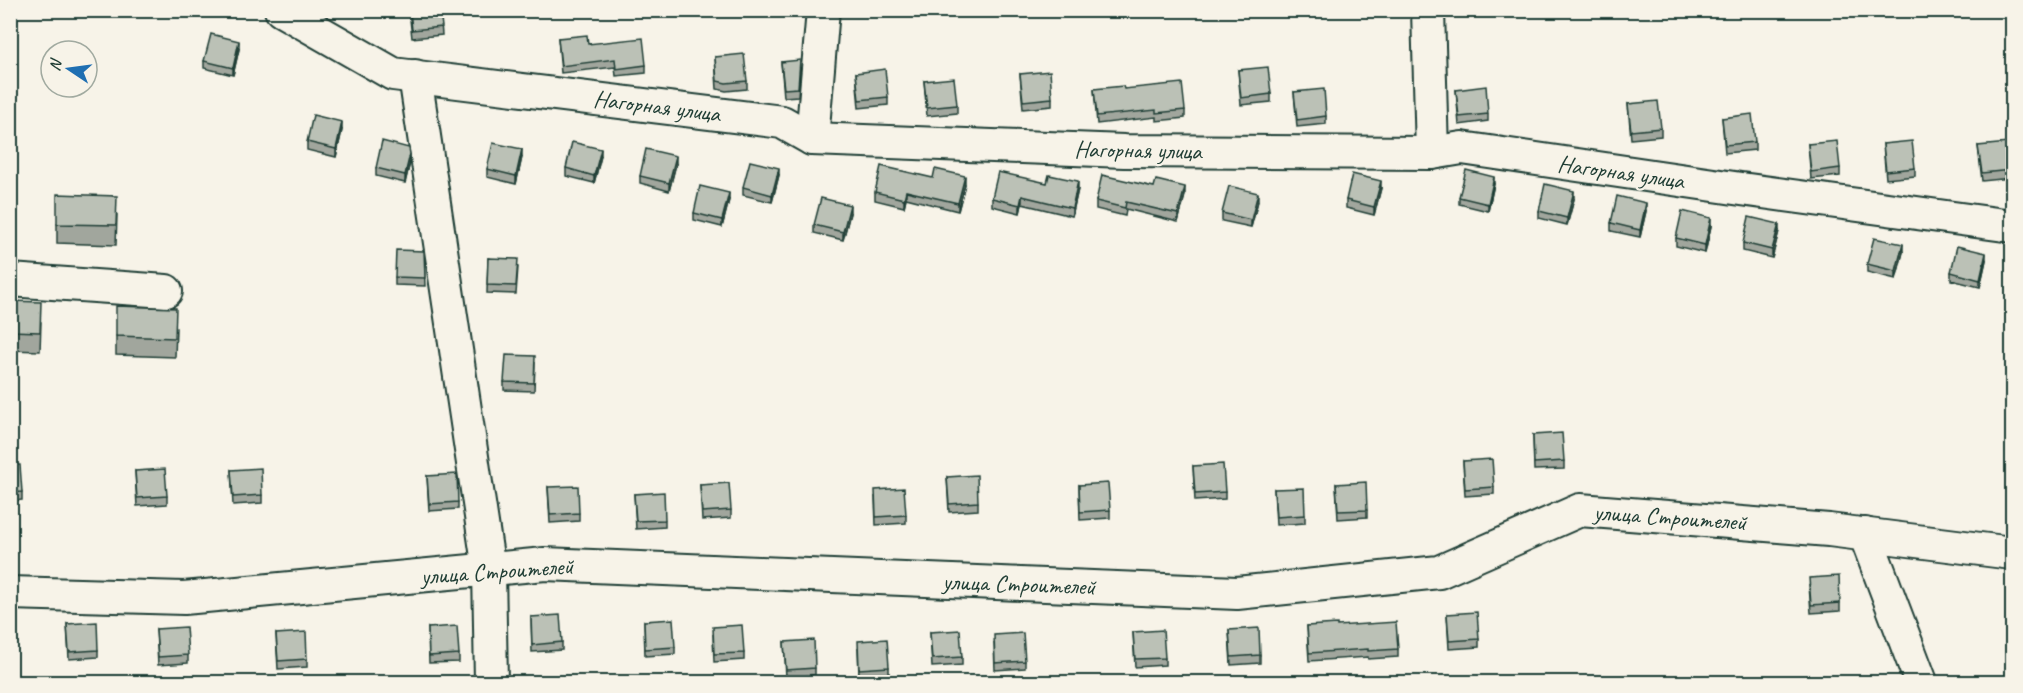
<svg xmlns="http://www.w3.org/2000/svg" width="2023" height="693" font-family="Caveat,sans-serif">
  <style>
    .lines { fill: none; stroke-linecap: round; stroke-linejoin: round }
    .minor-casing { stroke: #1f3d34; stroke-width: 36 }
    .minor { stroke: #f7f3e8; stroke-width: 32 }
    .wall { fill: #a1a69d; stroke: #1f3d34; stroke-width: 1.5 }
    .shaded-wall { fill: #83877f; stroke: #1f3d34; stroke-width: 1.5 }
    .building { fill: #bbc1b6; stroke: #1f3d34; stroke-width: 1.5 }
    .labels { text-anchor: middle; stroke-width: 4.5; stroke-linejoin: round; paint-order: stroke }
    .street-label { font-size: 24px; fill: #1f3d34; stroke: #f7f3e8 }
  </style>
  <rect width="100%" height="100%" fill="#f7f3e8"/>
  <filter id="ink" filterUnits="userSpaceOnUse"><feTurbulence type="fractalNoise" baseFrequency=".0167" numOctaves="2"/><feDisplacementMap in="SourceGraphic" scale="12" xChannelSelector="R" yChannelSelector="G"/><feConvolveMatrix kernelMatrix="1 2 1 2 8 2 1 2 1" color-interpolation-filters="sRGB"/></filter>
  <g filter="url(#ink)">
    <g class="lines">
      <g class="minor-casing">
        <g id="minor">
          <path d="M281,10L393,74L782,122L812,139L1124,151L1432,153L1462,148L1741,189L2012,226"/>
          <path d="M1428,10L1432,153"/>
          <path d="M415,76L489,570L491,682"/>
          <path d="M812,139L823,10"/>
          <path d="M10,280L166,291"/>
          <path d="M1865,534L1921,682"/>
          <path d="M10,593L184,598L545,564L1237,593L1439,572L1580,510L1829,530L2012,553"/>
        </g>
      </g>
      <use href="#minor" class="minor"/>
    </g>
    <g class="wall">
      <path d="M409,10H440L442,35L412,38Z"/>
      <path d="M558,38L588,44L646,65V73L616,76L615,67L561,73Z"/>
      <path d="M239,49L233,75L204,68V61Z"/>
      <path d="M715,57L747,81V89L726,91L717,89Z"/>
      <path d="M781,62L800,68L798,96L784,97Z"/>
      <path d="M1238,70L1271,94V102L1241,105Z"/>
      <path d="M856,73L888,97V105L859,108Z"/>
      <path d="M1020,74L1052,98V106L1023,109Z"/>
      <path d="M924,81L957,105V113L927,116Z"/>
      <path d="M1094,89H1124L1185,110V118L1156,121V117L1097,124Z"/>
      <path d="M1456,90L1488,114V121L1459,125Z"/>
      <path d="M1294,92L1326,116V124L1297,127Z"/>
      <path d="M1628,104L1661,128V136L1631,139Z"/>
      <path d="M1722,118L1755,142V150L1725,153Z"/>
      <path d="M342,130L336,157L307,150V142Z"/>
      <path d="M1808,144L1840,168V176L1811,179Z"/>
      <path d="M1883,144L1915,168V176L1886,179Z"/>
      <path d="M1978,146L2011,170V178L1982,181Z"/>
      <path d="M601,156L594,183L566,176V168Z"/>
      <path d="M522,157L516,184L487,177V169Z"/>
      <path d="M410,162L405,183L376,176V168Z"/>
      <path d="M676,164L669,191L640,183V176Z"/>
      <path d="M779,175L772,202L743,195V187Z"/>
      <path d="M933,178L965,184L958,211L906,198L904,207L875,200V192Z"/>
      <path d="M1047,183L1078,189L1072,216L1022,204L1020,213L992,206V198Z"/>
      <path d="M1494,184L1488,211L1459,204V197Z"/>
      <path d="M1381,188L1374,215L1346,208V200Z"/>
      <path d="M1185,195L1178,222L1126,209L1125,216L1096,209V201Z"/>
      <path d="M1574,199L1567,225L1539,218V211Z"/>
      <path d="M729,200L722,227L694,220V213Z"/>
      <path d="M1258,201L1251,227L1222,221V213Z"/>
      <path d="M1646,211L1640,237L1611,231V223Z"/>
      <path d="M850,213L843,240L814,233V225Z"/>
      <path d="M117,215L116,245L57,243V224Z"/>
      <path d="M1711,226L1705,253L1676,246V238Z"/>
      <path d="M1779,231L1772,258L1743,251V243Z"/>
      <path d="M424,251L425,286L395,285V277Z"/>
      <path d="M1903,252L1896,279L1867,272V264Z"/>
      <path d="M488,258L518,267L516,294L487,293Z"/>
      <path d="M1986,260L1980,287L1951,280V272Z"/>
      <path d="M10,301L41,322L40,351L10,350Z"/>
      <path d="M176,328L175,357L116,355V336Z"/>
      <path d="M535,363L534,391L504,390V382Z"/>
      <path d="M1533,435L1564,461V469L1534,470Z"/>
      <path d="M1463,461L1494,487V494L1465,496Z"/>
      <path d="M10,465L22,492V500L10,501Z"/>
      <path d="M1193,466L1225,492V499L1195,501Z"/>
      <path d="M231,470L262,495V503L233,505Z"/>
      <path d="M135,471L167,496V504L137,506Z"/>
      <path d="M427,476L458,502V509L429,511Z"/>
      <path d="M947,477L978,502V510L949,512Z"/>
      <path d="M1336,484L1367,510V517L1338,519Z"/>
      <path d="M700,485L731,510V518L702,520Z"/>
      <path d="M1079,485L1110,510V518L1080,520Z"/>
      <path d="M548,487L579,513V521L550,523Z"/>
      <path d="M1274,489L1305,515V523L1276,525Z"/>
      <path d="M634,494L665,520V527L636,529Z"/>
      <path d="M875,497L906,515V523L876,525Z"/>
      <path d="M1809,585L1840,603V611L1811,613Z"/>
      <path d="M1447,614L1479,639V647L1449,649Z"/>
      <path d="M531,617L562,642V650L532,652Z"/>
      <path d="M644,621L675,647V654L645,656Z"/>
      <path d="M67,624L98,650V657L69,659Z"/>
      <path d="M1307,626H1337L1398,649V657L1368,659V657L1309,661Z"/>
      <path d="M428,628L459,654V662L429,663Z"/>
      <path d="M156,629L188,655V663L158,665Z"/>
      <path d="M1229,630L1260,655V663L1231,665Z"/>
      <path d="M930,632L962,657V665L932,667Z"/>
      <path d="M1133,632L1165,658V665L1135,667Z"/>
      <path d="M276,634L307,659V667L278,669Z"/>
      <path d="M713,635L744,653V660L714,662Z"/>
      <path d="M784,642L815,668V675L786,677Z"/>
      <path d="M994,643L1025,661V668L995,670Z"/>
      <path d="M858,649L889,667V675L859,676Z"/>
    </g>
    <g class="shaded-wall">
      <path d="M239,41V49L233,75V68Z"/>
      <path d="M342,122V130L336,157V149Z"/>
      <path d="M522,149V157L516,184V176Z"/>
      <path d="M601,149V156L594,183V176Z"/>
      <path d="M410,154V162L405,183V175Z"/>
      <path d="M676,156V164L669,191V183Z"/>
      <path d="M779,168V175L772,202V195Z"/>
      <path d="M965,176V184L958,211V203Z"/>
      <path d="M1494,177V184L1488,211V204Z"/>
      <path d="M1078,181V189L1072,216V208Z"/>
      <path d="M1381,181V188L1374,215V207Z"/>
      <path d="M1185,187V195L1178,222V214Z"/>
      <path d="M906,191V198L904,207V199Z"/>
      <path d="M1574,191V199L1567,225V218Z"/>
      <path d="M729,193V200L722,227V220Z"/>
      <path d="M1258,193V201L1251,227V220Z"/>
      <path d="M1022,196V204L1020,213V205Z"/>
      <path d="M1646,203V211L1640,237V230Z"/>
      <path d="M850,205V213L843,240V232Z"/>
      <path d="M1711,218V226L1705,253V245Z"/>
      <path d="M1779,224V231L1772,258V250Z"/>
      <path d="M1903,244V252L1896,279V271Z"/>
      <path d="M1986,253V260L1980,287V280Z"/>
    </g>
    <g class="building">
      <path d="M410,10H440L442,27L412,30Z"/>
      <path d="M211,34L239,41L233,68L204,61Z"/>
      <path d="M587,35L588,44L643,38L646,65L616,69L615,59L561,66L558,38Z"/>
      <path d="M744,54L747,81L726,83L717,81L715,57Z"/>
      <path d="M800,60L798,88L784,89L781,62Z"/>
      <path d="M1268,67L1271,94L1241,98L1238,70Z"/>
      <path d="M885,69L888,97L859,100L856,73Z"/>
      <path d="M1050,71L1052,98L1023,101L1020,74Z"/>
      <path d="M954,78L957,105L927,108L924,81Z"/>
      <path d="M1182,83L1185,110L1156,113V110L1097,116L1094,89L1123,86L1124,89Z"/>
      <path d="M1486,86L1488,114L1459,117L1456,90Z"/>
      <path d="M1324,89L1326,116L1297,120L1294,92Z"/>
      <path d="M1658,101L1661,128L1631,131L1628,104Z"/>
      <path d="M1752,114L1755,142L1725,145L1722,118Z"/>
      <path d="M313,115L342,122L336,149L307,142Z"/>
      <path d="M382,141L409,148L410,154L405,175L376,168Z"/>
      <path d="M1837,141L1840,168L1811,172L1808,144Z"/>
      <path d="M1912,141L1915,168L1886,171L1883,144Z"/>
      <path d="M572,142L601,149L594,176L566,168Z"/>
      <path d="M493,143L522,149L516,176L487,169Z"/>
      <path d="M2008,143L2011,170L1982,173L1978,146Z"/>
      <path d="M646,149L676,156L669,183L640,176Z"/>
      <path d="M750,161L779,168L772,195L743,187Z"/>
      <path d="M881,166L933,178L935,169L965,176L958,203L906,191L904,199L875,192Z"/>
      <path d="M1466,170L1494,177L1488,204L1459,197Z"/>
      <path d="M998,172L1047,183L1049,175L1078,181L1072,208L1022,196L1020,205L992,198Z"/>
      <path d="M1352,174L1381,181L1374,207L1346,200Z"/>
      <path d="M1102,175L1154,187L1156,180L1185,187L1178,214L1126,202L1125,208L1096,201Z"/>
      <path d="M1545,184L1574,191L1567,218L1539,211Z"/>
      <path d="M700,186L729,193L722,220L694,213Z"/>
      <path d="M1229,186L1258,193L1251,220L1222,213Z"/>
      <path d="M57,194L117,196L116,225L57,224Z"/>
      <path d="M1617,196L1646,203L1640,230L1611,223Z"/>
      <path d="M821,198L850,205L843,232L814,225Z"/>
      <path d="M1682,211L1711,218L1705,245L1676,238Z"/>
      <path d="M1749,217L1779,224L1772,250L1743,243Z"/>
      <path d="M1874,238L1903,244L1896,271L1867,264Z"/>
      <path d="M1957,246L1986,253L1980,280L1951,272Z"/>
      <path d="M396,250L424,251L425,278L395,277Z"/>
      <path d="M488,258L518,259L516,286L487,285Z"/>
      <path d="M10,301L41,302L40,332L10,331Z"/>
      <path d="M116,306L176,308L175,338L116,336Z"/>
      <path d="M506,355L535,356L534,383L504,382Z"/>
      <path d="M1562,433L1564,461L1534,463L1533,435Z"/>
      <path d="M1492,459L1494,487L1465,489L1463,461Z"/>
      <path d="M1223,464L1225,492L1195,494L1193,466Z"/>
      <path d="M10,465H20L22,492L10,493Z"/>
      <path d="M261,468L262,495L233,497L231,470Z"/>
      <path d="M165,469L167,496L137,498L135,471Z"/>
      <path d="M457,474L458,502L429,504L427,476Z"/>
      <path d="M977,475L978,502L949,504L947,477Z"/>
      <path d="M1366,482L1367,510L1338,511L1336,484Z"/>
      <path d="M729,483L731,510L702,512L700,485Z"/>
      <path d="M1108,483L1110,510L1080,512L1079,485Z"/>
      <path d="M578,486L579,513L550,515L548,487Z"/>
      <path d="M904,488L906,515L876,517L875,490Z"/>
      <path d="M1304,488L1305,515L1276,517L1274,489Z"/>
      <path d="M664,492L665,520L636,521L634,494Z"/>
      <path d="M1839,576L1840,603L1811,605L1809,578Z"/>
      <path d="M1477,612L1479,639L1449,641L1447,614Z"/>
      <path d="M560,615L562,642L532,645L531,617Z"/>
      <path d="M673,619L675,647L645,649L644,621Z"/>
      <path d="M97,622L98,650L69,652L67,624Z"/>
      <path d="M1396,622L1398,649L1368,651V649L1309,653L1307,626L1337,624V626Z"/>
      <path d="M742,625L744,653L714,654L713,627Z"/>
      <path d="M457,626L459,654L429,656L428,628Z"/>
      <path d="M186,627L188,655L158,657L156,629Z"/>
      <path d="M1259,628L1260,655L1231,657L1229,630Z"/>
      <path d="M960,630L962,657L932,659L930,632Z"/>
      <path d="M1163,630L1165,658L1135,659L1133,632Z"/>
      <path d="M306,632L307,659L278,661L276,634Z"/>
      <path d="M1023,633L1025,661L995,663L994,635Z"/>
      <path d="M887,639L889,667L859,669L858,641Z"/>
      <path d="M814,640L815,668L786,670L784,642Z"/>
    </g>
  </g>
  <g class="labels">
    <g class="street-label">
      <text transform="translate(657 106) rotate(7)" y="8">Нагорная улица</text>
      <text transform="translate(1138 150) rotate(1)" y="8">Нагорная улица</text>
      <text transform="translate(1621 172) rotate(8)" y="8">Нагорная улица</text>
      <text transform="translate(1670 517) rotate(4)" y="8">улица Строителей</text>
      <text transform="translate(497 571) rotate(-4)" y="8">улица Строителей</text>
      <text transform="translate(1019 584) rotate(2)" y="8">улица Строителей</text>
    </g>
  </g>
  <rect width="2023" height="693" fill="none" stroke="#f7f3e8" stroke-width="36"/>
  <rect x="18" y="18" width="1987" height="657" fill="none" stroke="#1f3d34" stroke-width="2" filter="url(#ink)"/>
  <g transform="translate(69 69) rotate(283)"><circle r="28" fill="#f7f3e8" stroke="#a1aaa0" stroke-width="1.5"/>
  <path d="M0-4.5L10 22L0 15L-10 22Z" fill="#1f6fb2"/>
  <text y="-9" font-size="16" font-weight="bold" text-anchor="middle" fill="#1f3d34">N</text>
  </g>
</svg>
